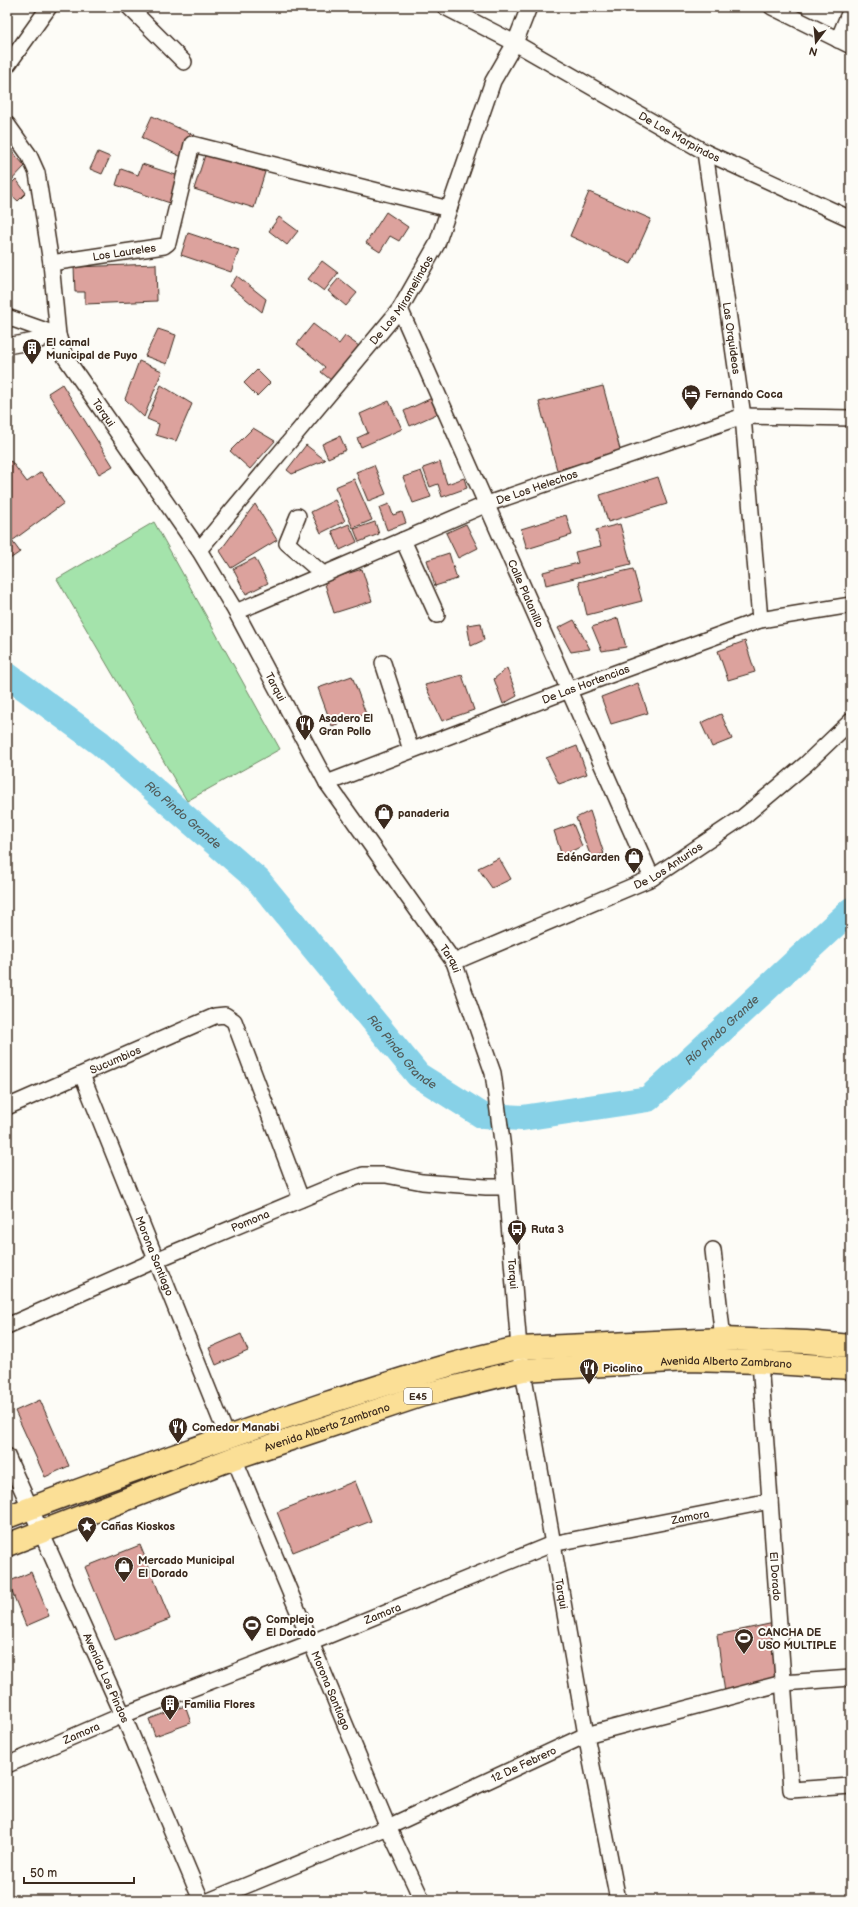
<svg xmlns="http://www.w3.org/2000/svg" width="858" height="1907" font-family="'Balsamiq Sans',sans-serif">
  <style>
    .green { fill: #a4e3ab; stroke: #708664 }
    .lines { fill: none; stroke-linecap: round; stroke-linejoin: round }
    .river { stroke: #87d1e7; stroke-width: 26 }
    .building { fill: #dca29d; stroke: #3b2a1e }
    .minor-casing { stroke: #3b2a1e; stroke-width: 18 }
    .highway-casing { stroke: #3b2a1e; stroke-width: 25 }
    .minor { stroke: #fdfcf7; stroke-width: 15 }
    .highway { stroke: #fbdf96; stroke-width: 22 }
    .labels { text-anchor: middle; stroke-width: 4; stroke-linejoin: round; paint-order: stroke }
    .shield { fill: #fdfcf7; stroke: #75695f; stroke-width: 1 }
    .shield-label { font-size: 10px; font-weight: bold; fill: #3b2a1e }
    .street-label { font-size: 11px; fill: #3b2a1e; stroke: #fdfcf7 }
    .poi-label { font-size: 11px; font-weight: bold; fill: #3b2a1e; stroke: #fdfcf7; text-anchor: start }
    .water-label { font-size: 12px; font-style: italic; fill: #525c5a; stroke: #fdfcf7 }
  </style>
  <rect width="100%" height="100%" fill="#fdfcf7"/>
  <filter id="ink" filterUnits="userSpaceOnUse"><feTurbulence type="fractalNoise" baseFrequency=".025" numOctaves="2"/><feDisplacementMap in="SourceGraphic" scale="8" xChannelSelector="R" yChannelSelector="G"/><feConvolveMatrix kernelMatrix="1 2 1 2 8 2 1 2 1" color-interpolation-filters="sRGB"/></filter>
  <g filter="url(#ink)">
    <path class="green" d="M154,522L280,749L187,801L57,579Z"/>
    <g class="lines">
      <path class="river" id="s1" d="M7,675L100,743L258,880L418,1075L483,1116L522,1118L648,1099L851,910"/>
    </g>
    <g class="building">
      <path d="M152,116L194,135L184,158L142,138Z"/>
      <path d="M11,150L25,166L8,184L7,154Z"/>
      <path d="M98,152L110,157L102,174L90,169Z"/>
      <path d="M206,152L265,172L254,208L194,189Z"/>
      <path d="M142,164L182,177L173,204L116,185L121,169L138,175Z"/>
      <path d="M16,179L26,193L18,201L7,191V188Z"/>
      <path d="M589,192L651,219L631,264L570,236Z"/>
      <path d="M386,212L408,227L399,241L390,236L380,252L366,243Z"/>
      <path d="M279,217L298,231L287,245L269,231Z"/>
      <path d="M188,233L239,250L231,272L181,255Z"/>
      <path d="M322,261L338,273L324,291L308,279Z"/>
      <path d="M156,264L157,301L85,304V292H75L74,267Z"/>
      <path d="M237,276L266,299L262,312L230,286Z"/>
      <path d="M339,278L357,293L346,306L328,291Z"/>
      <path d="M313,324L339,344L345,336L359,346L331,380L321,372L325,367L297,344Z"/>
      <path d="M158,329L176,335L167,364L145,356Z"/>
      <path d="M139,361L162,371L144,417L125,399Z"/>
      <path d="M257,370L270,383L257,396L244,383Z"/>
      <path d="M62,384L113,466L99,474L48,393Z"/>
      <path d="M161,385L192,404L176,441L156,435L159,424L147,419Z"/>
      <path d="M603,386L621,453L557,470L539,402Z"/>
      <path d="M434,397L441,412L410,426L404,411Z"/>
      <path d="M389,401L402,429L361,447L357,438L368,433L360,414Z"/>
      <path d="M253,428L275,441L250,469L230,451Z"/>
      <path d="M340,436L346,450L328,458L322,444Z"/>
      <path d="M306,445L325,460L292,474L287,470Z"/>
      <path d="M11,461L27,482L41,472L64,503L12,541L20,552L7,561V464Z"/>
      <path d="M440,462L447,484L464,478L467,488L442,497L438,484L430,487L423,468Z"/>
      <path d="M374,465L386,494L368,501L356,472Z"/>
      <path d="M421,471L431,497L413,503L403,477Z"/>
      <path d="M658,477L667,504L608,522L600,495Z"/>
      <path d="M354,479L372,520L353,528L335,487Z"/>
      <path d="M335,500L345,521L321,533L311,512Z"/>
      <path d="M255,504L277,540L231,568L220,551Z"/>
      <path d="M389,504L393,515L402,512L406,523L387,530L379,508Z"/>
      <path d="M566,515L572,535L527,549L521,529Z"/>
      <path d="M375,522L379,534L359,542L354,529Z"/>
      <path d="M349,524L357,542L340,550L332,531Z"/>
      <path d="M466,524L478,548L458,558L446,533Z"/>
      <path d="M620,524L631,564L546,585L543,572L578,563L575,552L601,546L596,530Z"/>
      <path d="M449,553L457,579L435,586L427,560Z"/>
      <path d="M255,558L268,583L246,594L233,569Z"/>
      <path d="M362,569L372,601L334,613L324,581Z"/>
      <path d="M633,569L642,601L587,615L579,582Z"/>
      <path d="M618,618L626,647L602,651L592,627Z"/>
      <path d="M574,620L590,649L571,652L558,628Z"/>
      <path d="M481,623L484,640L471,646L467,625Z"/>
      <path d="M745,641L755,672L728,680L718,651Z"/>
      <path d="M507,668L517,696L503,704L494,679Z"/>
      <path d="M462,675L474,710L442,721L425,685Z"/>
      <path d="M352,676L366,714L332,726L318,688Z"/>
      <path d="M638,683L648,713L611,724L601,697Z"/>
      <path d="M721,714L732,739L712,747L701,723Z"/>
      <path d="M577,746L587,774L559,784L546,758Z"/>
      <path d="M590,811L604,854L591,857L576,818Z"/>
      <path d="M573,824L582,846L562,856L554,831Z"/>
      <path d="M499,858L511,879L492,888L478,868Z"/>
      <path d="M241,1334L248,1351L216,1365L209,1348Z"/>
      <path d="M40,1400L69,1466L45,1477L15,1411Z"/>
      <path d="M355,1481L371,1521L293,1552L277,1512Z"/>
      <path d="M140,1545L170,1619L115,1640L85,1567Z"/>
      <path d="M31,1572L49,1616L26,1626L8,1582Z"/>
      <path d="M779,1622L777,1680L725,1693L717,1635Z"/>
      <path d="M185,1706L191,1723L155,1736L149,1719Z"/>
    </g>
    <g class="lines">
      <g class="minor-casing">
        <g id="minor">
          <path d="M129,7L184,62"/>
          <path id="s2" d="M445,7L515,43L705,152L851,219"/>
          <path d="M772,7L851,46"/>
          <path d="M838,40L851,9"/>
          <path d="M7,66L49,7"/>
          <path id="s3" d="M7,124L29,155L37,173L51,263L58,335L65,357L199,550L236,612L327,783L454,962L493,1073L503,1149L519,1348L586,1735L618,1900"/>
          <path id="s4" d="M705,152L743,416L760,620"/>
          <path id="s5" d="M51,263L164,246L168,243L192,144L449,209"/>
          <path id="s6" d="M400,309L652,878"/>
          <path d="M7,317L58,335"/>
          <path d="M7,346L40,340L50,332"/>
          <path d="M298,516L287,543L323,574"/>
          <path d="M403,540L437,615"/>
          <path id="s7" d="M199,550L400,309L437,244L493,81L515,43L529,7"/>
          <path id="s8" d="M236,612L487,504L743,416L851,418"/>
          <path d="M383,663L411,750"/>
          <path id="s9" d="M327,783L569,690L760,620L851,605"/>
          <path id="s10" d="M454,962L652,878L743,817L806,764L851,721"/>
          <path id="s11" d="M82,1075L227,1436"/>
          <path id="s12" d="M7,1107L215,1016L225,1015L234,1021L301,1199"/>
          <path d="M713,1250L723,1339"/>
          <path id="s13" d="M7,1326L156,1260L340,1183L363,1175H386L422,1182L486,1187H506"/>
          <path id="s14" d="M760,1362L791,1790L851,1786"/>
          <path id="s15" d="M7,1456L123,1715L201,1900"/>
          <path id="s16" d="M234,1458L388,1827L422,1900"/>
          <path id="s17" d="M7,1765L123,1715L310,1643L552,1544L770,1501"/>
          <path id="s18" d="M211,1900L388,1827L586,1735L783,1683L851,1678"/>
        </g>
      </g>
      <g class="highway-casing">
        <g id="highway">
          <path d="M7,1517C113,1477 220,1439 327,1403C391,1383 454,1361 519,1348L723,1339L806,1342L851,1346"/>
          <path id="s19" d="M7,1545L234,1458L423,1395L523,1370L688,1360L760,1362L851,1368"/>
        </g>
      </g>
      <use href="#minor" class="minor"/>
      <use href="#highway" class="highway"/>
    </g>
  </g>
  <defs>
    <g id="building-pin" transform="scale(1)"><path d="M0 17L-7.5 6A9.5 9.5 0 1 1 7.5 6Z" fill="#3b2a1e" stroke="#fdfcf7"/><path d="M-4-6H4V6H1V3H-1V6H-4ZM-2.5-4.3h1.7v1.8h-1.7ZM.8-4.3h1.7v1.8H.8ZM-2.5-1h1.7V.8h-1.7ZM.8-1h1.7V.8H.8Z" fill="#fff"/></g>
    <g id="hotel-pin" transform="scale(1)"><path d="M0 17L-7.5 6A9.5 9.5 0 1 1 7.5 6Z" fill="#3b2a1e" stroke="#fdfcf7"/><path d="M-6-4.5h1.5V1H6V5H4.5V3h-9V5H-6ZM-4 0a1.8 1.8 0 1 1 3.6 0ZM.5 0V-2.5h3Q6-2.5 6 0Z" fill="#fff"/></g>
    <g id="restaurant-pin" transform="scale(1)"><path d="M0 17L-7.5 6A9.5 9.5 0 1 1 7.5 6Z" fill="#3b2a1e" stroke="#fdfcf7"/><path d="M-5-6h1v4h1v-4h1v4h1v-4h1v5L-1.5 .5V6h-2V.5L-5-1ZM5-6V6H3V1.5H1.5Q1.5-4 5-6Z" fill="#fff"/></g>
    <g id="shop-pin" transform="scale(1)"><path d="M0 17L-7.5 6A9.5 9.5 0 1 1 7.5 6Z" fill="#3b2a1e" stroke="#fdfcf7"/><path d="M-5-2.5h2.3a2.7 3.5 0 0 1 5.4 0H5L5.5 6h-11ZM-1.5-2.5h3a1.5 2.3 0 0 0-3 0Z" fill="#fff"/></g>
    <g id="bus-pin" transform="scale(1)"><path d="M0 17L-7.5 6A9.5 9.5 0 1 1 7.5 6Z" fill="#3b2a1e" stroke="#fdfcf7"/><path d="M-5-6H5V4H4V6H2V4H-2V6H-4V4H-5ZM-3.5-4V0h7V-4ZM-3.5 1.2v1.5H-2V1.2ZM2 1.2v1.5H3.5V1.2Z" fill="#fff"/></g>
    <g id="sight-pin" transform="scale(1)"><path d="M0 17L-7.5 6A9.5 9.5 0 1 1 7.5 6Z" fill="#3b2a1e" stroke="#fdfcf7"/><path d="M0-6L1.8-2.2L6-1.7L2.9 1.2L3.7 5.4L0 3.3L-3.7 5.4L-2.9 1.2L-6-1.7L-1.8-2.2Z" fill="#fff"/></g>
    <g id="stadium-pin" transform="scale(1)"><path d="M0 17L-7.5 6A9.5 9.5 0 1 1 7.5 6Z" fill="#3b2a1e" stroke="#fdfcf7"/><path d="M0-5a6.5 5 0 1 0 0 10a6.5 5 0 1 0 0-10ZM-3.5-1.8h7v3.6h-7Z" fill="#fff"/></g>
  </defs>
  <g fill-rule="evenodd">
    <use href="#building-pin" x="32" y="348"/>
    <use href="#hotel-pin" x="691" y="394"/>
    <use href="#restaurant-pin" x="305" y="724"/>
    <use href="#shop-pin" x="384" y="813"/>
    <use href="#shop-pin" x="634" y="857"/>
    <use href="#bus-pin" x="517" y="1229"/>
    <use href="#restaurant-pin" x="589" y="1368"/>
    <use href="#restaurant-pin" x="178" y="1427"/>
    <use href="#sight-pin" x="87" y="1526"/>
    <use href="#shop-pin" x="124" y="1566"/>
    <use href="#stadium-pin" x="252" y="1625"/>
    <use href="#stadium-pin" x="744" y="1638"/>
    <use href="#building-pin" x="170" y="1704"/>
  </g>
  <g class="labels">
    <rect class="shield" x="404" y="1388" width="28" height="16" rx="3"/>
    <g class="shield-label">
      <text x="418" y="1400">E45</text>
    </g>
    <g class="street-label">
      <text dy="4" stroke="none"><textPath href="#s2" startOffset="268">De Los Marpindos</textPath></text>
      <text dy="4" stroke="none"><textPath href="#s5" startOffset="74">Los Laureles</textPath></text>
      <text dy="4" stroke="none"><textPath href="#s7" startOffset="322">De Los Miramelindos</textPath></text>
      <text dy="4" stroke="none"><textPath href="#s4" startOffset="188">Las Orquideas</textPath></text>
      <text dy="4" stroke="none"><textPath href="#s3" startOffset="312">Tarqui</textPath></text>
      <text dy="4" stroke="none"><textPath href="#s8" startOffset="326">De Los Helechos</textPath></text>
      <text dy="4" stroke="none"><textPath href="#s6" startOffset="311">Calle Platanillo</textPath></text>
      <text dy="4" stroke="none"><textPath href="#s9" startOffset="277">De Las Hortencias</textPath></text>
      <text dy="4" stroke="none"><textPath href="#s3" startOffset="636">Tarqui</textPath></text>
      <text dy="4" stroke="none"><textPath href="#s10" startOffset="235">De Los Anturios</textPath></text>
      <text dy="4" stroke="none"><textPath href="#s3" startOffset="960">Tarqui</textPath></text>
      <text dy="4" stroke="none"><textPath href="#s12" startOffset="118">Sucumbios</textPath></text>
      <text dy="4" stroke="none"><textPath href="#s13" startOffset="265">Pomona</textPath></text>
      <text dy="4" stroke="none"><textPath href="#s11" startOffset="195">Morona Santiago</textPath></text>
      <text dy="4" stroke="none"><textPath href="#s3" startOffset="1284">Tarqui</textPath></text>
      <text dy="4" stroke="none"><textPath href="#s19" startOffset="749">Avenida Alberto Zambrano</textPath></text>
      <text dy="4" stroke="none"><textPath href="#s19" startOffset="341">Avenida Alberto Zambrano</textPath></text>
      <text dy="4" stroke="none"><textPath href="#s17" startOffset="729">Zamora</textPath></text>
      <text dy="4" stroke="none"><textPath href="#s14" startOffset="215">El Dorado</textPath></text>
      <text dy="4" stroke="none"><textPath href="#s3" startOffset="1608">Tarqui</textPath></text>
      <text dy="4" stroke="none"><textPath href="#s17" startOffset="405">Zamora</textPath></text>
      <text dy="4" stroke="none"><textPath href="#s15" startOffset="243">Avenida Los Pindos</textPath></text>
      <text dy="4" stroke="none"><textPath href="#s16" startOffset="252">Morona Santiago</textPath></text>
      <text dy="4" stroke="none"><textPath href="#s17" startOffset="81">Zamora</textPath></text>
      <text dy="4" stroke="none"><textPath href="#s18" startOffset="341">12 De Febrero</textPath></text>
    </g>
    <g class="poi-label">
      <text x="46" y="346">El camal<tspan x="46" dy="13">Municipal de Puyo</tspan></text>
      <text x="705" y="398">Fernando Coca</text>
      <text x="319" y="722">Asadero El<tspan x="319" dy="13">Gran Pollo</tspan></text>
      <text x="398" y="817">panaderia</text>
      <text x="620" y="861" text-anchor="end">EdénGarden</text>
      <text x="531" y="1233">Ruta 3</text>
      <text x="603" y="1372">Picolino</text>
      <text x="192" y="1431">Comedor Manabi</text>
      <text x="101" y="1530">Cañas Kioskos</text>
      <text x="138" y="1564">Mercado Municipal<tspan x="138" dy="13">El Dorado</tspan></text>
      <text x="266" y="1623">Complejo<tspan x="266" dy="13">El Dorado</tspan></text>
      <text x="758" y="1636">CANCHA DE<tspan x="758" dy="13">USO MULTIPLE</tspan></text>
      <text x="184" y="1708">Familia Flores</text>
    </g>
    <g class="water-label">
      <text dy="4" stroke="none"><textPath href="#s1" startOffset="225">Río Pindo Grande</textPath></text>
      <text dy="4" stroke="none"><textPath href="#s1" startOffset="921">Río Pindo Grande</textPath></text>
      <text dy="4" stroke="none"><textPath href="#s1" startOffset="549">Río Pindo Grande</textPath></text>
    </g>
  </g>
  <rect width="858" height="1907" fill="none" stroke="#fdfcf7" stroke-width="24"/>
  <rect x="12" y="12" width="834" height="1883" fill="none" stroke="#3b2a1e" stroke-width="1.5" filter="url(#ink)"/>
  <g transform="translate(816 42) rotate(196)" stroke="#fdfcf7" stroke-width="3" paint-order="stroke">
  <path d="M0-3L7 15L0 10L-7 15Z" fill="#3b2a1e"/>
  <text y="-6" font-size="11" font-weight="bold" text-anchor="middle" fill="#3b2a1e">N</text>
  </g>
  <path d="M24 1877v6h110v-6" fill="none" stroke="#3b2a1e" stroke-width="2"/>
  <text x="30" y="1877" font-size="12" fill="#3b2a1e" stroke="#fdfcf7" stroke-width="3" paint-order="stroke">50 m</text>
</svg>
